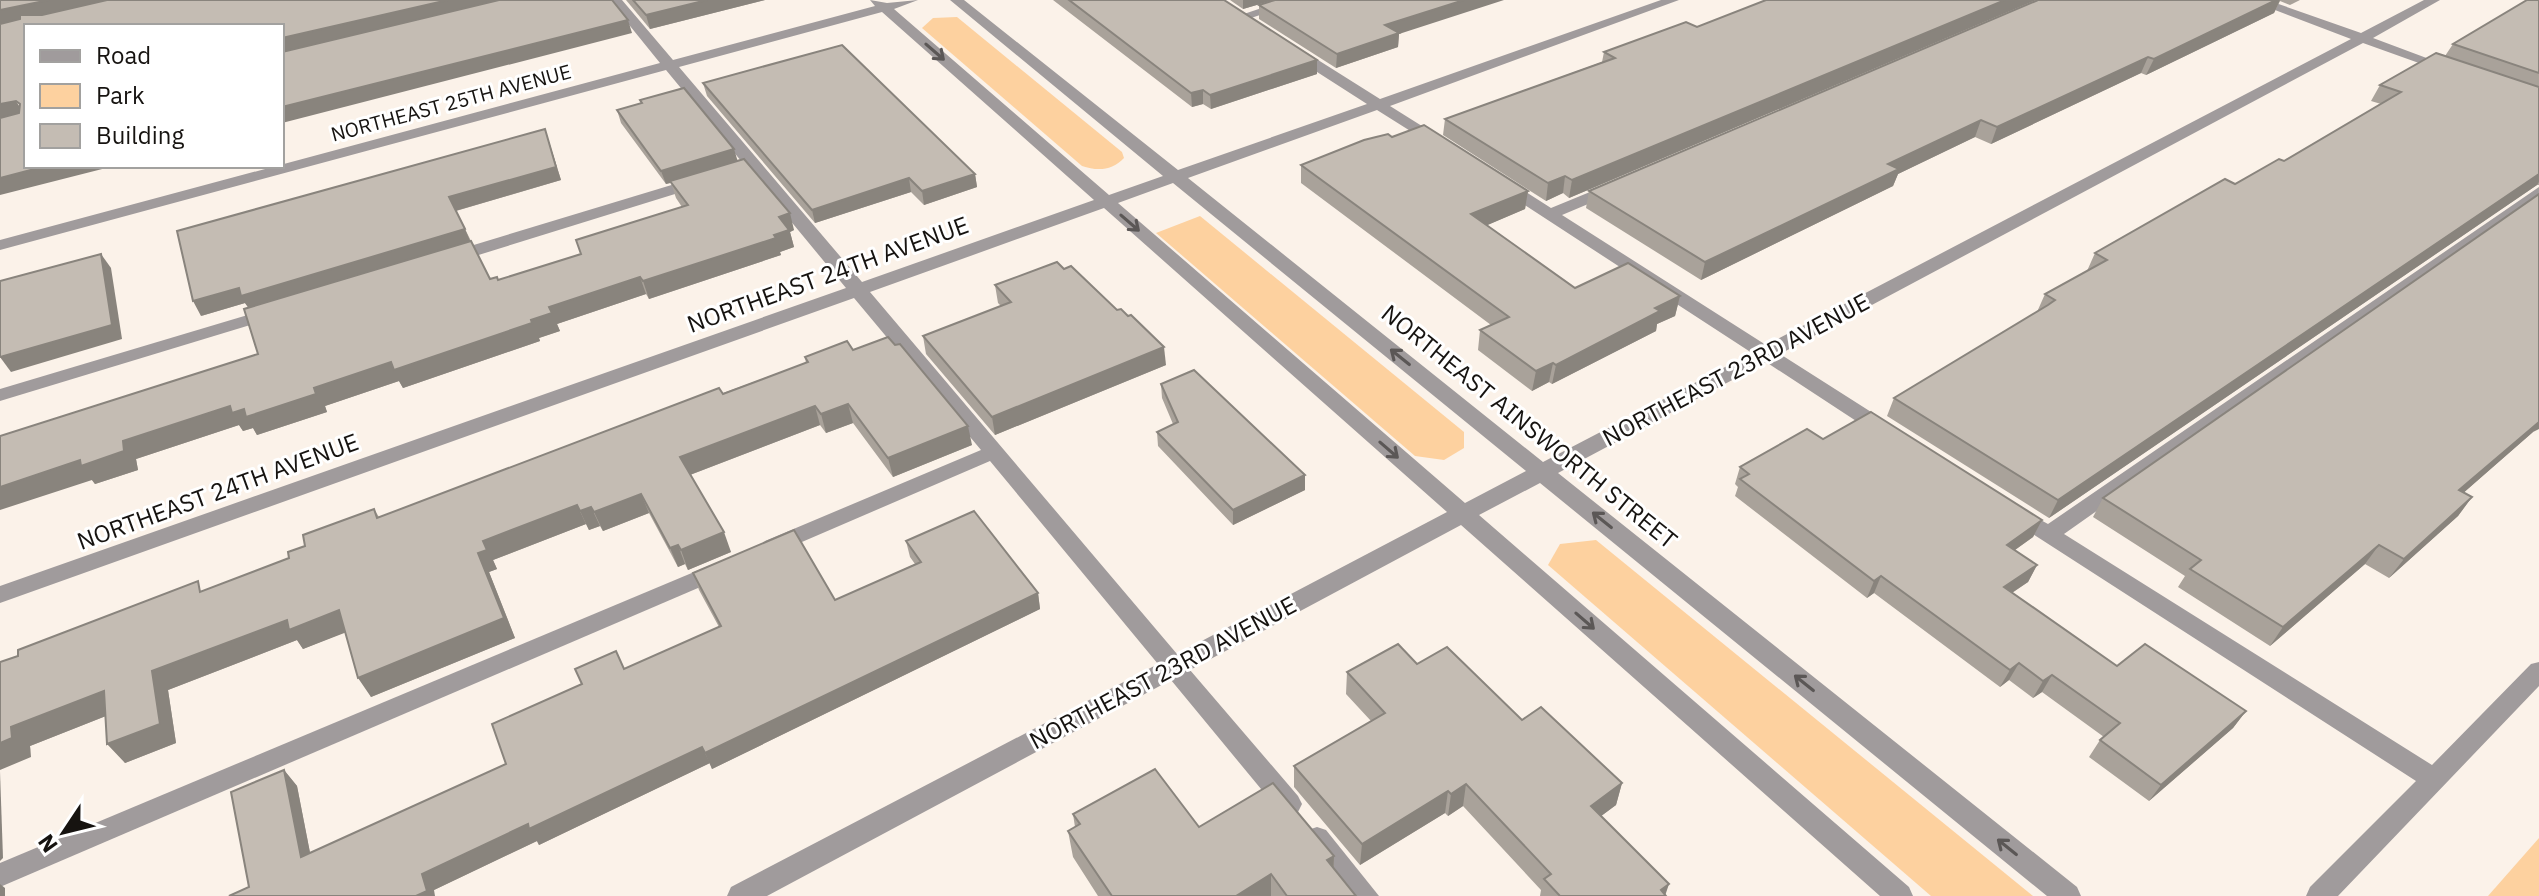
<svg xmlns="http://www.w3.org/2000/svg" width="2539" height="896" font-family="'IBM Plex Sans',sans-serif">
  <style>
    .green { fill: #fdd19f }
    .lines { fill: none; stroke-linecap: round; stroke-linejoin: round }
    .minor { fill: #a09b9c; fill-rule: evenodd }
    .wall { fill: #a9a29a }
    .shaded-wall { fill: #89847d }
    .building { fill: #c4bcb3; stroke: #89847d; stroke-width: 2 }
    .oneway { stroke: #5b5756 }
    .labels { text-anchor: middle; stroke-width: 6; stroke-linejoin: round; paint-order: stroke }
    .far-street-label { font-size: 20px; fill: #161310; stroke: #fff }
    .street-label { font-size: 24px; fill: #161310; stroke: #fff }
  </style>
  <rect width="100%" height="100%" fill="#fbf2e9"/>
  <g class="green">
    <path d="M957,17L1122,152L1124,158C1112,171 1097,171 1082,166L922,28L933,18Z"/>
    <path d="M1200,216L1464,432V448L1444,460L1415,456L1156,233Z"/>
    <path d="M1596,540L2033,896H1931L1548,565L1560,544Z"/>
    <path d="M2539,838V896H2488Z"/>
  </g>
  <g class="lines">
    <g class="minor">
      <path d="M609,0H622L673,60L875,6L870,0L887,3L918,0L894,9L1109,195L1163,176L950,0H964L1178,170L1367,104L1289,54V48H1299L1380,99L1661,0H1679L1390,106L1441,138V144H1431L1377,110L1188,178L1543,462L1752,353L1497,187V181H1509L1551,208L1607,185H1619V191L1562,215L1766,345L2351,39L2249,0H2267L2361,33L2424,0H2440L2373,38L2456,69L2444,72L2363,43L1780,354L1890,424L1893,429L1890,434H1876L1766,362L1558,473L2077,887L2081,896H2047L1540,483L1479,515L1909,887L1913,896H1880L1461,525L1190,670L1298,796L1302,804L1298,812L1289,815L1280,812L1171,680L767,896H727L731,887L1158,664L990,461L781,551H765L762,546L765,541L981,450L854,298L0,603V586L846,288L666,70L0,250V240L660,63ZM882,12L1094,200L862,282L679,67ZM1173,183L1526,471L1465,503L1118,203ZM1104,208L1447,512L1177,654L870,292Z"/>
      <path d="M1285,0H1305L1242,21L1235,17Z"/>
      <path d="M698,177L706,182L704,185L456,262H444L441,258L444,254Z"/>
      <path d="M2539,187V199L2064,534L2432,765L2531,664L2539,662V686L2338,896H2306L2310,887L2416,781L2008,518L2004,513L2008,508L2015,506L2048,524Z"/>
      <path d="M274,307L280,308L283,312L280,316L0,401V389Z"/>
      <path d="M718,562L726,564L729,570L726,576L0,887V863Z"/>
      <path d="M1317,827L1326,830L1379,896H1348L1304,838L1308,830Z"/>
    </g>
  </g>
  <g class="wall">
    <path d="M626,0H765L650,29Z"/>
    <path d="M1053,0H1224L1317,60V74L1211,109L1203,104L1192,107Z"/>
    <path d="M1230,0H1274L1243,9Z"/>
    <path d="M1766,0H2036L1569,198L1563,193L1546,201L1443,135L1445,119L1602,62L1604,52L1697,27Z"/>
    <path d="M2038,0H2300L2290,5L2280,1L2274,13L2146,75L2141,73L1991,144L1975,137L1898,174L1893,186L1701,280L1586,208L1589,191Z"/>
    <path d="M2539,0V185H2537L2049,518L1887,416L1894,398L2037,312L2045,294L2087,271L2095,253L2284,161L2381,104L2371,101L2380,85L2445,56L2453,44Z"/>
    <path d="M1259,5L1399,34L1398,47L1336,68L1259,19Z"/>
    <path d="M703,83L975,174L977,187L924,205L911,192L815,223L707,96Z"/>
    <path d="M640,100L737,161L794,230L790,232L794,247L780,252L781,255L649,299L646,294L557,324L560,331L539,338L540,341L403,388L399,381L325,406L327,412L257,435L253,428L243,431L239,425L136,459L138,470L95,484L92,480L258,354L248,307L245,303L201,316L545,129L561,180L456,211L490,279L498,280L581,254L682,207L676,198L671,183L666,184L621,123L617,110L641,103Z"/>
    <path d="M1392,137L1528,191L1525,209L1487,225L1575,288L1680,296L1675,316L1657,324L1656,331L1552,384L1549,382L1532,391L1478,350L1480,330L1491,325L1301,183V165Z"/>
    <path d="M995,285L1166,365L995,435L926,354L923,336L1001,306L998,303Z"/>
    <path d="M853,350L972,445L893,477L853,423L826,433L820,425L690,475L731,552L688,570L685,564L678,567L649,513L603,531L600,526L589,530L586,524L493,560L497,569L489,572L515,638L371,697L345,632L303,649L297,640L168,690L176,743L125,763L106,716L30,746L31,757L18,656L205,590L289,558L305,546L374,509L379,517L806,363L805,357Z"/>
    <path d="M1161,384L1305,490L1233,525L1158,446L1157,432L1173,424L1162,398Z"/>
    <path d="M2533,432L2463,493L2472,497L2458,516L2389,578L2365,564L2270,646L2178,587L2185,576L2093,517L2103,498Z"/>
    <path d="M1823,439L2042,520L2033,537L2015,550L2037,565L2028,582L2012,593L2117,666L2246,711L2233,728L2149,801L2089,757L2100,740L2104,737L2042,692L2033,698L2009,680L2000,687L1874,593L1867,598L1735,496L1738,487L1735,484L1740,467Z"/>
    <path d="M906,541L1038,593L1040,609L712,769L710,763L539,845L537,841L434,890L249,887L284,770L297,786L310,853L506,764L624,669L719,627L699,590L693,573L835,600L915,564L910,557Z"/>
    <path d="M1417,664L1522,720L1622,783L1616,805L1601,816L1666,896H1540L1541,890L1463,806L1448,816L1445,813L1360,865L1294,787V766L1371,721L1346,694L1347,672Z"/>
    <path d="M1073,814L1199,827L1334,856V868L1356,896H1098L1073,857L1068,831L1075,827Z"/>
  </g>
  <g class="shaded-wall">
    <path d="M49,0H120L0,26V10Z"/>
    <path d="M448,0H511L282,54V38Z"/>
    <path d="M707,0H765L650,29L646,15Z"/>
    <path d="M1243,0H1274L1243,9Z"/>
    <path d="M1464,0H1504L1399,34L1398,47L1336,68L1337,54L1385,25Z"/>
    <path d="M2005,0H2036L1569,198L1572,180Z"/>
    <path d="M2276,0H2280L2274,13L2146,75L2154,59Z"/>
    <path d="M628,20L632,33L282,123V107Z"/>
    <path d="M2148,57L2141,73L1991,144L1997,127Z"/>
    <path d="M1317,60V74L1211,109L1210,95Z"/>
    <path d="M1203,90V104L1192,107L1191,93Z"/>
    <path d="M16,101L25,115L0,121V104Z"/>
    <path d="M1981,120L1975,137L1898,174L1893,186L1701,280L1705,262L1888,164Z"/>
    <path d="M545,129L561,180L455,211L449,197Z"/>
    <path d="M734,149L738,162L666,184L661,171Z"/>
    <path d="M46,166H114L0,195V178Z"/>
    <path d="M975,174L977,187L924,205L922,191Z"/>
    <path d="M2539,174V182L2537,185L2049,518L2058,500Z"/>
    <path d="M1565,176L1563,193L1546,201L1548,183Z"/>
    <path d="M909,178L911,192L815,223L812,210Z"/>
    <path d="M1528,191L1525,209L1469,233L1471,214Z"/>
    <path d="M790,213L794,230L790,232L794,247L780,252L781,255L649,299L643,281L774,235L779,217Z"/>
    <path d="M465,229L471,243L250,310L245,303L201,316L193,301L239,288Z"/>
    <path d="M101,254L111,268L122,339L11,372L0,357Z"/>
    <path d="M640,277L646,294L557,324L560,331L539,338L540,341L403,388L399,381L325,406L327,412L257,435L253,428L243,431L239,425L136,459L138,470L95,484L92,480L0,510V487L123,441L230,406L314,388L391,362L531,320L549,307Z"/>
    <path d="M1680,296L1675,316L1657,324L1656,331L1552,384L1556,365L1655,308Z"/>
    <path d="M1164,347L1166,365L995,435L992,417Z"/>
    <path d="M1553,363L1549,382L1532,391L1536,371Z"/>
    <path d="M848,404L853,423L826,433L821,414Z"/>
    <path d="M815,406L820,425L687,476L680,457Z"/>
    <path d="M2539,422V429L2533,432L2445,509L2459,490Z"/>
    <path d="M968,426L972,445L893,477L888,458Z"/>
    <path d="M1305,475V490L1233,525V510Z"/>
    <path d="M641,494L649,513L603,531L594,512Z"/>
    <path d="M2472,497L2458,516L2389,578L2404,559Z"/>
    <path d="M577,505L586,524L493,560L497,569L489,572L515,638L371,697L358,678L478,553L483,541Z"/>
    <path d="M591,507L600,526L589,530L580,511Z"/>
    <path d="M2042,520L2033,537L1998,562L2007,545Z"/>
    <path d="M724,532L731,552L688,570L681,550Z"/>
    <path d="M678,545L685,564L678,567L670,548Z"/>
    <path d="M2379,545L2365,564L2270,646L2283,627Z"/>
    <path d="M2037,565L2028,582L1995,604L2004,587Z"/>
    <path d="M1881,576L1874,593L1867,598L1874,581Z"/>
    <path d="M1038,593L1040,609L712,769L705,753Z"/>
    <path d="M339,610L352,630L303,649L297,640L168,690L176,743L125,763L107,744L152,671L287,620Z"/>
    <path d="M2019,663L2009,680L2000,687L2010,670Z"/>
    <path d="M2052,675L2042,692L2033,698L2043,681Z"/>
    <path d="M104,691L121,710L30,746L31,757L0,770V743L11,727Z"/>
    <path d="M2246,711L2233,728L2149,801L2161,785Z"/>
    <path d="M702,747L710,763L539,845L537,841L434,890L435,896H416L422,874L528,824Z"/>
    <path d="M284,770L297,786L314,873L301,857Z"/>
    <path d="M0,772L3,858L0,861Z"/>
    <path d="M1622,783L1616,805L1585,828L1591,806Z"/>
    <path d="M1466,784L1463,806L1448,816L1451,794Z"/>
    <path d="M1448,791L1445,813L1360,865L1362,844Z"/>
    <path d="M1334,856L1333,883L1327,860Z"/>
    <path d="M1271,874V896H1236Z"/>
    <path d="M0,884L5,888V896H0Z"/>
    <path d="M1669,884L1665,896L1661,890Z"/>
  </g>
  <g class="building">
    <path d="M0,0H49L0,10Z"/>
    <path d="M107,0H448L282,38V26H26V166H46L0,178V118L19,113L20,104L16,101L0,104V24L20,19V15H42Z"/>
    <path d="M499,0H612L628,20L282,107V52Z"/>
    <path d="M633,0H707L646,15Z"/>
    <path d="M1069,0H1224L1317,60L1210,95L1203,90L1191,93Z"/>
    <path d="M1275,0H1464L1385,25L1399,33L1337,54L1259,5Z"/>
    <path d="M1766,0H2005L1572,180L1565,176L1548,183L1445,119L1615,58L1604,52L1686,22L1697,27Z"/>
    <path d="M2038,0H2276L2154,59L2148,57L1997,127L1981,120L1888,164L1899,169L1705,262L1589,191Z"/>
    <path d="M2527,0H2539V73L2453,44Z"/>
    <path d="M842,45L975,174L922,191L909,178L812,210L703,83Z"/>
    <path d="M2436,53L2539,87V174L2058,500L1894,398L2048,305L2055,300L2045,294L2107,260L2095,253L2225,179L2235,184L2279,159L2284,161L2401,92L2380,85Z"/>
    <path d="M684,88L734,149L661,171L617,110L642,103L640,100Z"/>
    <path d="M1424,125L1528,191L1471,214L1575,288L1628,263L1680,296L1655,308L1660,311L1556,365L1553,363L1536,371L1480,330L1509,317L1301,165L1364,140L1388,134L1392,137Z"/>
    <path d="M545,129L556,167L449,197L465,229L241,296L239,288L193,301L177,231Z"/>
    <path d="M744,159L790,213L779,217L789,230L774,235L776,238L643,281L640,277L549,307L552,313L531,320L532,323L394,370L391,362L314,388L316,394L246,417L244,409L232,413L230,406L123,441L124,451L81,466L80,460L0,487V436L258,354L244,309L471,241L490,279L497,277L498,280L581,254L576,240L688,205L670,181Z"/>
    <path d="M2539,194V422L2459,490L2472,497L2404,559L2379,545L2283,627L2190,569L2201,560L2103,498Z"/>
    <path d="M101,254L112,325L0,357V281Z"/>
    <path d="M1057,262L1064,269L1071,266L1117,310L1121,309L1128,316L1131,315L1164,347L992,417L923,336L1011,302L995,285Z"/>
    <path d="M888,337L895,345L900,344L968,426L888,458L848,404L821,414L815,406L680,457L724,532L681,550L678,545L670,548L641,494L594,512L591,507L580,511L577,505L483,541L487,550L478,553L504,618L358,678L339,610L289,630L287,620L152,671L160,724L107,744L104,691L11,727L12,738L0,743V662L18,656V650L198,581L200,592L289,558L288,552L305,546L303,535L374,509L377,518L719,388L723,394L808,362L805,357L847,341L853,350Z"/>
    <path d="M1194,370L1305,475L1233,510L1157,432L1178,422L1161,384Z"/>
    <path d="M1871,412L2042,520L2007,545L2037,565L2004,587L2117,666L2145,644L2246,711L2161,785L2100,740L2120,723L2052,675L2043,681L2019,663L2010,670L1881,576L1874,581L1740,479L1749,474L1740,467L1807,429L1823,439Z"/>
    <path d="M974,511L1038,593L705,753L702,747L529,829L528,824L422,874L427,891L416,896H229L249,887L231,792L284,770L301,857L506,764L492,724L582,684L575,669L616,651L624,669L721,626L693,573L794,530L835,600L921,562L906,541Z"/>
    <path d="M1398,644L1417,664L1447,647L1522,720L1541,707L1622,783L1591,806L1669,884L1661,890L1666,896H1560L1544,879L1551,874L1466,784L1451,794L1448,791L1362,844L1294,766L1385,713L1347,672Z"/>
    <path d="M1155,769L1199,827L1273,783L1334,856L1327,860L1356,896H1287L1271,874L1236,896H1112L1068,831L1080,824L1073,814Z"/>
  </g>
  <defs><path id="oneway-shaft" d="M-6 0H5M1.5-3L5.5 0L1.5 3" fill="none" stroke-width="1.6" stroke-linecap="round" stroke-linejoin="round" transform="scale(2)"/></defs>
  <g class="oneway">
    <use href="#oneway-shaft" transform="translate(935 52) rotate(41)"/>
    <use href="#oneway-shaft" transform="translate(1130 223) rotate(41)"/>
    <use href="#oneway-shaft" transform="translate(1400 357) rotate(-141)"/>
    <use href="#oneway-shaft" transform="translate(1389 450) rotate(41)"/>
    <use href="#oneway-shaft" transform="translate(1602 520) rotate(-141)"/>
    <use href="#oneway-shaft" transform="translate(1585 621) rotate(41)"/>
    <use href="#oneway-shaft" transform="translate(1804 683) rotate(-141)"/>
    <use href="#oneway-shaft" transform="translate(2007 847) rotate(-141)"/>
  </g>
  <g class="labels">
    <g class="far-street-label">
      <text transform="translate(451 103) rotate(-15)" y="7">NORTHEAST 25TH AVENUE</text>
    </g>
    <g class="street-label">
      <text transform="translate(828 275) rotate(-20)" y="8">NORTHEAST 24TH AVENUE</text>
      <text transform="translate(1736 370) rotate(-28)" y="8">NORTHEAST 23RD AVENUE</text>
      <text transform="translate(1529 427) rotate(39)" y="8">NORTHEAST AINSWORTH STREET</text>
      <text transform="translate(218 492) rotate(-20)" y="8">NORTHEAST 24TH AVENUE</text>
      <text transform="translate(1163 673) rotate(-28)" y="8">NORTHEAST 23RD AVENUE</text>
    </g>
  </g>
  <rect x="24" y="24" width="260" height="144" fill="#ffffff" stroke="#a2a19f" stroke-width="2"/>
  <rect x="40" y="50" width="40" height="12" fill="#a09b9c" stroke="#a2a19f" stroke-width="2"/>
  <text x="96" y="64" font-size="24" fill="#161310">Road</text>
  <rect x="40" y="84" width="40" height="24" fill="#fdd19f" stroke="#a2a19f" stroke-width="2"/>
  <text x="96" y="104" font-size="24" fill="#161310">Park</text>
  <rect x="40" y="124" width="40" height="24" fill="#c4bcb3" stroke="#a2a19f" stroke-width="2"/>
  <text x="96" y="144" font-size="24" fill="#161310">Building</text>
  <g transform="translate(64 832) rotate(235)" stroke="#ffffff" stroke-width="6" paint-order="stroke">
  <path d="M0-6L14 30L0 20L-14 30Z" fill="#161310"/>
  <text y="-12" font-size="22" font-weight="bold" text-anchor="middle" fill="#161310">N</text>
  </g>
</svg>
